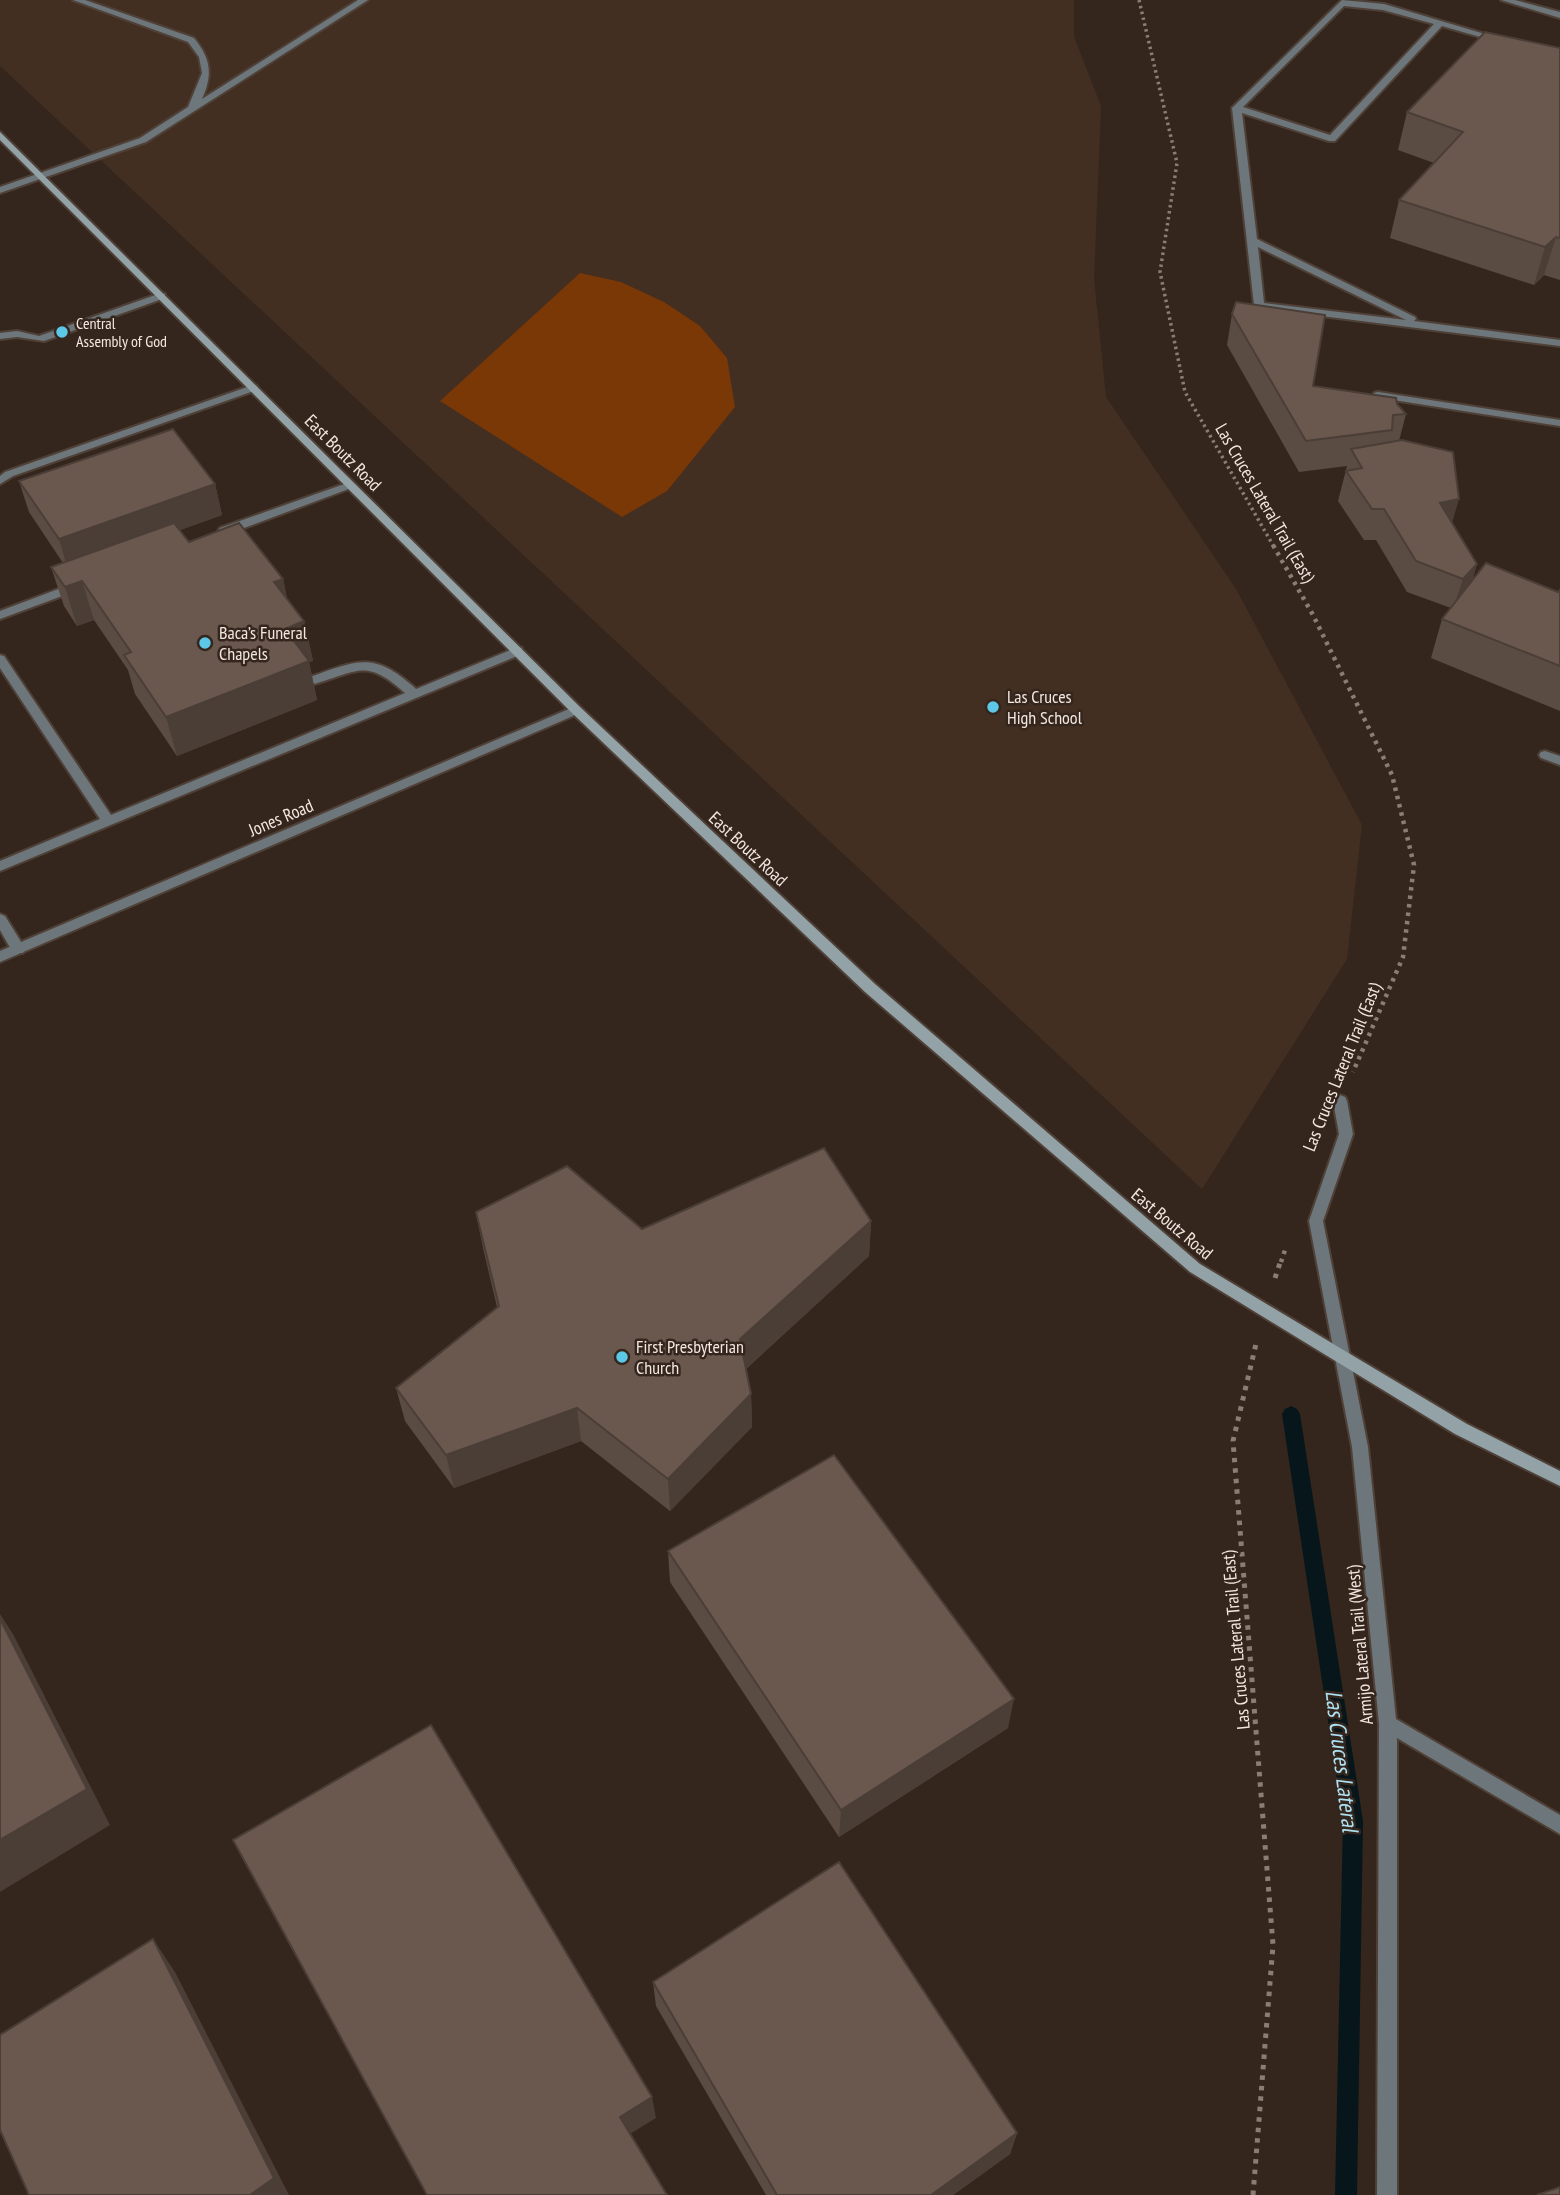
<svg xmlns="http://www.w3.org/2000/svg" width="1560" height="2195" font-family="'PT Sans Narrow',sans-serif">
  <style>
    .built { fill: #432e22 }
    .green { fill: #793806 }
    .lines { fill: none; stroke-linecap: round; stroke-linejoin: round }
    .stream { fill: #06161b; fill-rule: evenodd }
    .service-casing { stroke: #4f4138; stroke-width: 4 }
    .minor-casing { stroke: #4f4138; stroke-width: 4 }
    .secondary-casing { stroke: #4f4138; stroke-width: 4 }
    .path-far2 { stroke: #8a7d75; stroke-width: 3.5; stroke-dasharray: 2.5 3.5; stroke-linecap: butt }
    .path-far1 { stroke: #8a7d75; stroke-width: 4.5; stroke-dasharray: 3.5 5; stroke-linecap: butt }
    .path { stroke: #8a7d75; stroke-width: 5; stroke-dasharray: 4.5 6; stroke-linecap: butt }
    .service { fill: #6d767a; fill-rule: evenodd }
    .minor { fill: #6d767a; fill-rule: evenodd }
    .secondary { fill: #92a2a7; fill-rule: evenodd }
    .wall { fill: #5b4c43 }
    .shaded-wall { fill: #4a3e37 }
    .building { fill: #6a584e; stroke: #4a3e37; stroke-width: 2 }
    .poi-dot { fill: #5cc7e7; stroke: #35261d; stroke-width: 2.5 }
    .labels { text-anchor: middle; stroke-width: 5; stroke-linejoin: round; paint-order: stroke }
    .far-poi-label { font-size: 16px; fill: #f2e7e1; stroke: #35261d; text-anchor: start }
    .street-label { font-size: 18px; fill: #f2e7e1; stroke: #35261d }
    .poi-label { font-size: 18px; fill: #f2e7e1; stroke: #35261d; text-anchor: start }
    .near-water-label { font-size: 23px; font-style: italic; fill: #ade2f4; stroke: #35261d }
  </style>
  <rect width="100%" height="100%" fill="#35261d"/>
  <path class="built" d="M0,0H1074V37L1101,106L1094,279L1106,397L1236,589L1362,825L1347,959L1202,1189L0,66Z"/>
  <path class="green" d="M580,273L621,282L664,302L700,326L727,358L735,407L667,491L622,517L440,401Z"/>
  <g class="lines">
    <path class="stream" d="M1291,1406L1297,1409L1300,1414L1363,1821L1357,2195H1335L1343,1821L1282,1414L1285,1409Z"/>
    <g class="service-casing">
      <g id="service">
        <path d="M73,0H85L194,38C211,59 213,74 202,99L358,0H368L146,142L0,193V187L140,138L188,107L202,73L199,57L188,42Z"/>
        <path d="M1342,0L1384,4L1505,40L1501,43L1442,26L1335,141H1329L1242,113L1257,239L1415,317L1416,319L1414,321L1560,340V346L1259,308L1254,305L1232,108ZM1344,6L1383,10L1434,24L1330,135L1243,107ZM1258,247L1406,320L1264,303Z"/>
        <path d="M1501,0H1515L1560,12V18Z"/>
        <path d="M161,293L165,294V298L44,341L17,337L0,339V333L17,331L39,336Z"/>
        <path d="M253,385L257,386V390L13,476L0,484V476L5,472Z"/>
        <path d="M1378,392L1560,420V426L1374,397V393Z"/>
        <path d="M350,482L356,485L354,487L228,534L224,535L218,531L220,528Z"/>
        <path d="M77,582L83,586L81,589L0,619V611Z"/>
        <path d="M518,647L522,648V654L0,871V861L100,819L0,668V655L4,656L111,815L405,693C366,658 359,671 314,684L308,680L310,677C359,660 374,651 416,689Z"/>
        <path d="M1545,751L1560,756V765L1541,758L1539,755L1541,752Z"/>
        <path d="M0,914L5,916L23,945L25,949L23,953H13L0,930Z"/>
        <path d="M1340,1095L1345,1097L1347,1101L1353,1134L1323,1221L1368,1447L1396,1719L1560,1815V1834L1397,1738V2195H1377L1379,1724L1352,1447L1309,1221L1339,1134L1333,1101L1335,1097Z"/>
      </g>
    </g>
    <g class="minor-casing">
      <path id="minor" d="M576,706L582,710L580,713L0,962V951Z"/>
    </g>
    <g class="secondary-casing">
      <path id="secondary" d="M0,132L580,707L875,984L1200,1264L1467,1424L1560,1471V1486L1455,1434L1190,1272L865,992L572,713L0,140Z"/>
    </g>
    <path class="path-far2" d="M1139,0L1177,163L1160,272L1185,392L1274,547"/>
    <g class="path-far1">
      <path d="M1273,545L1313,615L1392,775L1414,865L1403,957L1353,1072"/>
      <path d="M1281,1262L1285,1250"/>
    </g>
    <g class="path">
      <path d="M1275,1278L1281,1260"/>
      <path d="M1253,2195L1273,1945L1233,1441L1256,1344"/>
    </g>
    <use href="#service" class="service"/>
    <use href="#minor" class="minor"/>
    <use href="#secondary" class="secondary"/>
  </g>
  <g class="wall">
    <path d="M1560,48V280L1544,275L1534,285L1390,238L1399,200L1434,163L1398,150L1407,112Z"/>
    <path d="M1232,314L1313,386L1397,404L1406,414L1399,441L1477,564L1472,581L1558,592L1560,590V711L1431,658L1442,619L1451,608L1407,592L1376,540H1364L1338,501L1347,466L1299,472L1227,345Z"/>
    <path d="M19,481L215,484L222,515L180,530L189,542L283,579L287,598L304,621L313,661L309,662L317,700L177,756L135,694L128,670L94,620L77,626L64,606L51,567L63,563L29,512Z"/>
    <path d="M476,1212L642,1229L871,1221L869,1256L746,1369L751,1394L752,1427L670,1511L581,1441L454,1488L405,1421L396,1388L497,1307L483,1248Z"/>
    <path d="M668,1551L1008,1728L839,1837L670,1582Z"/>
    <path d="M653,1982L1017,2133L1010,2154L953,2195H766L656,2006Z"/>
  </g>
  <g class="shaded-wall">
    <path d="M1556,237L1544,275L1534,285L1545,247Z"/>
    <path d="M215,484L222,515L68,570L59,539Z"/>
    <path d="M1459,499L1450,530L1440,503Z"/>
    <path d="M1477,564L1468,595L1453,609L1463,579Z"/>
    <path d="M283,579L291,618L274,582Z"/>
    <path d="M82,581L94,620L77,626L65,587Z"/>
    <path d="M304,621L313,661L309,662L317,700L177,756L166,717L285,629Z"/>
    <path d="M871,1221L869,1256L741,1373L740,1339Z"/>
    <path d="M751,1394L752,1427L670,1511L668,1479Z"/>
    <path d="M577,1408L581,1441L454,1488L446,1455Z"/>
    <path d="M0,1614L13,1634L110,1825L0,1892Z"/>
    <path d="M1014,1699L1008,1728L839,1837L841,1810Z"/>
    <path d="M153,1939L175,1972L289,2195H250Z"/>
    <path d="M652,2097L656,2118L625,2137L620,2117Z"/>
    <path d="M1017,2133L1010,2154L953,2195H931Z"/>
  </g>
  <g class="building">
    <path d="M1485,32L1560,48V238L1556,237L1545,247L1399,200L1463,132L1407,112Z"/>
    <path d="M1236,302L1325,315L1313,386L1396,398L1397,404L1406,414L1393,415L1392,430L1306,441L1232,314Z"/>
    <path d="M173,429L215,484L59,539L19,481Z"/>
    <path d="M1402,440L1453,452L1459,499L1440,503L1477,564L1463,579L1416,561L1384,509H1372L1346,471L1362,468L1351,449Z"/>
    <path d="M174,523L189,542L239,523L283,579L274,582L304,621L285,629L309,661L166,717L124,655L131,652L82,581L65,587L51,567Z"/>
    <path d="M1486,563L1558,592L1560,590V666L1442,619Z"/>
    <path d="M824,1148L871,1221L740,1339L751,1394L668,1479L577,1408L446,1455L396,1388L499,1306L476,1212L567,1166L642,1229Z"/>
    <path d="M834,1455L1014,1699L841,1810L668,1551Z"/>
    <path d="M0,1619L87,1789L0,1840Z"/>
    <path d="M431,1725L652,2097L620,2117L667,2195H427L233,1840Z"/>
    <path d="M839,1862L1017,2133L931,2195H777L653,1982Z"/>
    <path d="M153,1939L274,2178L250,2195H29L0,2130V2035Z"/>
    <path d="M1560,2187V2195H1537Z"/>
  </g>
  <g class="poi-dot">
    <circle cx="62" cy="332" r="7"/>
    <circle cx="205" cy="643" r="7"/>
    <circle cx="993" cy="707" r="7"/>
    <circle cx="622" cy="1357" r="7"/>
  </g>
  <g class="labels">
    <g class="far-poi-label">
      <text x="76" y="329">Central<tspan x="76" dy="18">Assembly of God</tspan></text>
    </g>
    <g class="street-label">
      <text transform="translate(343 453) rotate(45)" y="6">East Boutz Road</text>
      <text transform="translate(1265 503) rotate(60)" y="6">Las Cruces Lateral Trail (East)</text>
      <text transform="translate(281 818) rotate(-23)" y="6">Jones Road</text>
      <text transform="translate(748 849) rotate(43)" y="6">East Boutz Road</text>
      <text transform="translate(1342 1067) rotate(-68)" y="6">Las Cruces Lateral Trail (East)</text>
      <text transform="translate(1172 1224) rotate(40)" y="6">East Boutz Road</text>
      <text transform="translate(1236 1640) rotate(-95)" y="6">Las Cruces Lateral Trail (East)</text>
      <text transform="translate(1360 1645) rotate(-95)" y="6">Armijo Lateral Trail (West)</text>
    </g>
    <g class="poi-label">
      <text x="219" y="639">Baca’s Funeral<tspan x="219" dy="21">Chapels</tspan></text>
      <text x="1007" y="703">Las Cruces<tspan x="1007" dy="21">High School</tspan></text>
      <text x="636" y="1353">First Presbyterian<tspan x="636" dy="21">Church</tspan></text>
    </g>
    <g class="near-water-label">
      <text transform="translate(1342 1761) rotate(83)" y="8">Las Cruces Lateral</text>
    </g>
  </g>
</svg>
